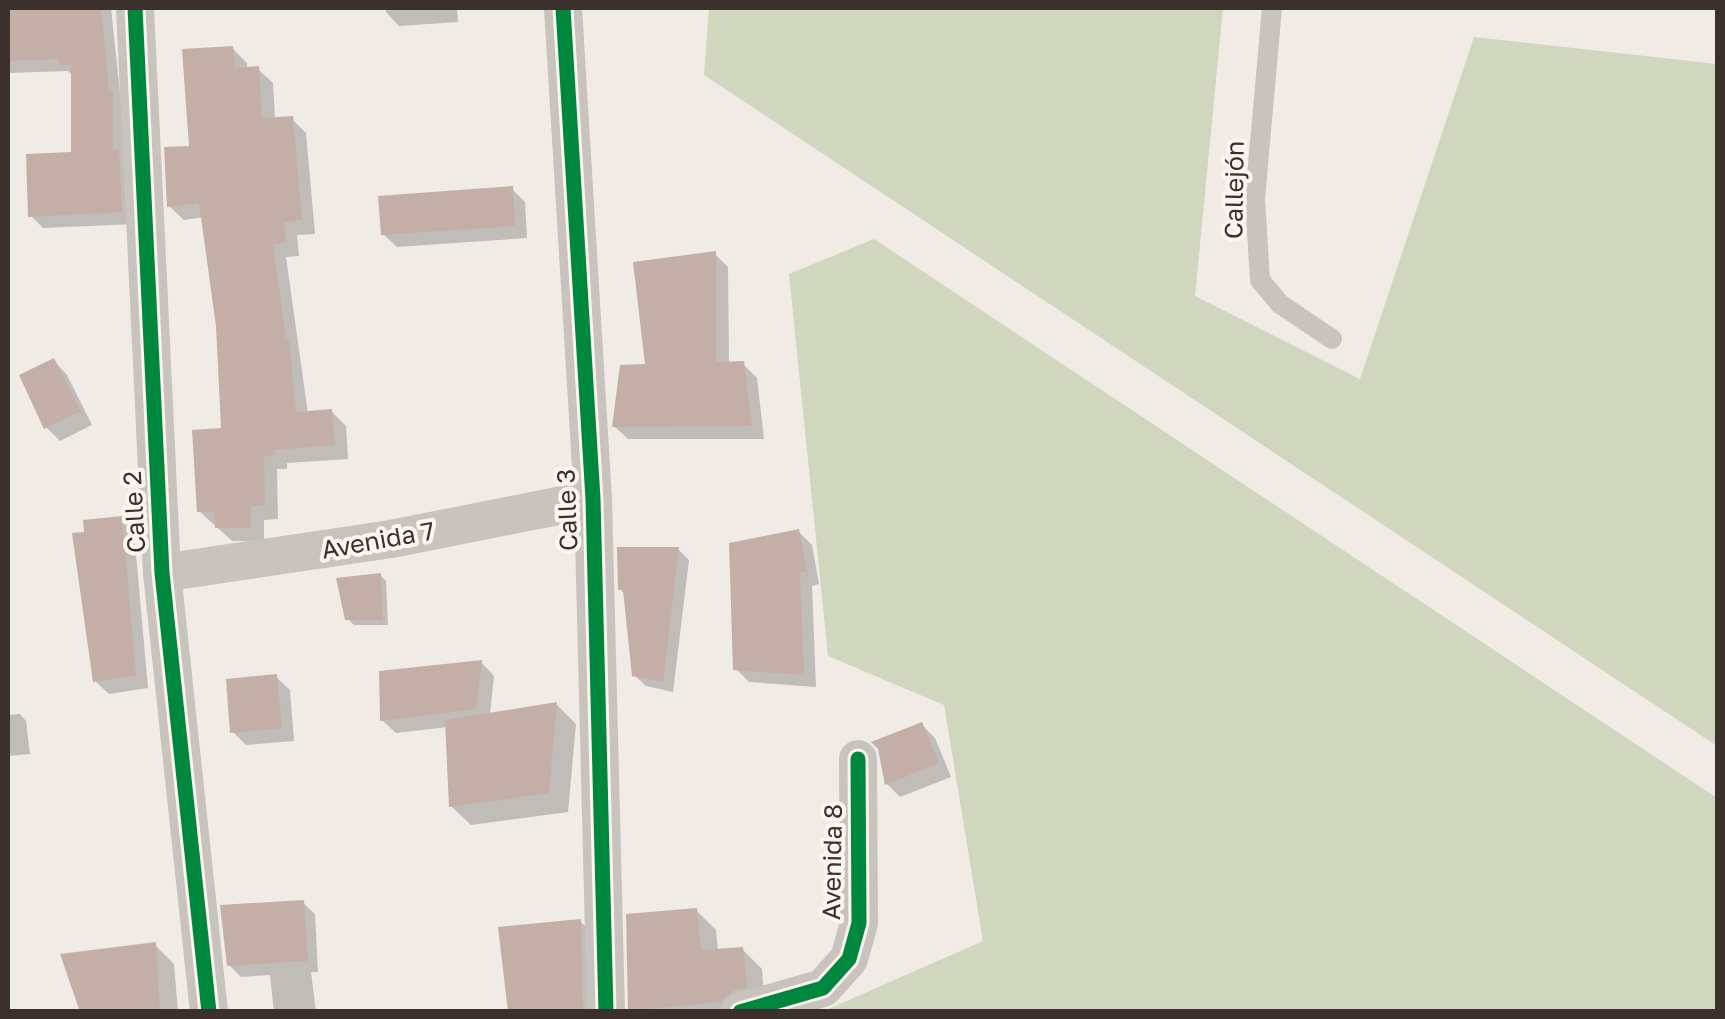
<svg xmlns="http://www.w3.org/2000/svg" width="1725" height="1019" font-family="'Golos Text',sans-serif">
  <style>
    .green { fill: #d1d6bf }
    .shadow { fill: #0003 }
    .building { fill: #c3afa7 }
    .lines { fill: none; stroke-linecap: round; stroke-linejoin: round }
    .service { stroke: #c9c3be; stroke-width: 20 }
    .minor { stroke: #c9c3be; stroke-width: 38 }
    .cycleway-casing { stroke: #fbf5ee; stroke-width: 21 }
    .cycleway { stroke: #00873e; stroke-width: 15 }
    .labels { text-anchor: middle; stroke-width: 8; stroke-linejoin: round; paint-order: stroke }
    .street-label { font-size: 25px; fill: #3b302b; stroke: #fbf5ee }
  </style>
  <rect width="100%" height="100%" fill="#f0ebe5"/>
  <g class="green">
    <path d="M709,8H1223L1195,296L1360,379L1474,37L1717,64V746L704,75Z"/>
    <path d="M874,239L1717,798V1011H824L983,941L944,705L828,656L789,274Z"/>
  </g>
  <g class="shadow">
    <path d="M8,8H111L121,102L125,106L134,224L43,228L31,216L74,154V77L68,71L8,73Z"/>
    <path d="M386,8H457L458,22L399,26L386,12Z"/>
    <path d="M232,48L247,63V69H258L273,83L275,120L292,119L306,133L315,234L297,235L299,256L286,257L308,414L332,412L346,426L348,459L287,463V469H277L278,519L264,520V541H232L199,511L223,430L218,326L204,217L184,220L169,206Z"/>
    <path d="M512,189L525,202L527,238L397,247L383,234Z"/>
    <path d="M715,254L728,267L729,364H743L757,378L764,439H628L614,426Z"/>
    <path d="M54,361L67,375L92,425L60,441L46,427Z"/>
    <path d="M121,518L134,532L148,688L109,694L95,681Z"/>
    <path d="M798,531L812,545L819,584L812,586L816,687L749,682L736,669Z"/>
    <path d="M678,549L689,560L673,692L646,686L634,675L626,595L620,589Z"/>
    <path d="M380,575L386,581L388,625H354L348,619Z"/>
    <path d="M481,662L494,676L490,715L556,704L576,724L568,812L471,825L451,806L448,727L396,733L382,720Z"/>
    <path d="M276,677L290,690L294,741L246,745L233,732Z"/>
    <path d="M20,714L26,721L30,754L8,756V715Z"/>
    <path d="M922,725L935,738L951,777L900,797L887,784Z"/>
    <path d="M303,903L315,914L318,972H311L316,1012H274L270,975L241,977L229,965Z"/>
    <path d="M696,910L716,930L718,951L742,949L762,969L765,1006L751,1012H632Z"/>
    <path d="M580,921L594,935L596,1012H509Z"/>
    <path d="M155,945L174,964L178,1012H83Z"/>
  </g>
  <g class="building">
    <path d="M8,8H101L109,91H113V150L119,149L122,212L28,217L26,154L71,152V64L59,66L58,59L8,61Z"/>
    <path d="M233,46L235,68L259,66L262,118L293,116L302,220L284,222L286,242L273,244L286,338H289L296,412L332,409L335,445L274,450V455L264,456L265,505L251,506V528H215V512H197L192,430L221,428L216,326L199,203L167,207L164,147L189,146L182,49Z"/>
    <path d="M513,186L515,226L381,235L378,196Z"/>
    <path d="M716,251V362L744,361L752,426L612,427L620,365L645,364L633,262Z"/>
    <path d="M54,358L80,411L44,429L19,375Z"/>
    <path d="M122,516L136,675L93,682L72,533L84,532L83,520Z"/>
    <path d="M799,529L807,571L800,573L804,675L733,670L729,543Z"/>
    <path d="M617,547H679L663,682L632,676L623,590H618Z"/>
    <path d="M381,573L383,620H345L336,578Z"/>
    <path d="M482,660L476,709L380,721L379,671Z"/>
    <path d="M277,674L282,728L230,733L226,679Z"/>
    <path d="M557,702L549,793L449,807L445,720Z"/>
    <path d="M922,722L939,763L885,785L878,749L871,742Z"/>
    <path d="M304,900L308,961L227,966L220,905Z"/>
    <path d="M697,908L701,950L743,947L747,987L733,991L720,1002L628,1011L626,914Z"/>
    <path d="M581,919L583,1012H508L498,927Z"/>
    <path d="M156,942L160,1012H80L60,954Z"/>
  </g>
  <g class="lines">
    <path class="service" d="M1272,8L1255,199L1260,280L1280,304L1332,339"/>
    <g class="minor">
      <path d="M135,8L162,573L209,1012"/>
      <path d="M563,8L593,499L606,1012"/>
      <path d="M162,573L391,539L593,499"/>
      <path d="M740,1012L823,988L849,959L859,923L858,759"/>
    </g>
    <g class="cycleway-casing">
      <g id="cycleway">
        <path d="M135,8L162,573L209,1012"/>
        <path d="M563,8L593,499L606,1012"/>
        <path d="M740,1012L823,988L849,959L859,923L858,759"/>
      </g>
    </g>
    <use href="#cycleway" class="cycleway"/>
  </g>
  <g class="labels">
    <g class="street-label">
      <text transform="translate(1234 190) rotate(-89)" y="9">Callejón</text>
      <text transform="translate(567 510) rotate(-92)" y="9">Calle 3</text>
      <text transform="translate(134 512) rotate(-93)" y="9">Calle 2</text>
      <text transform="translate(378 540) rotate(-10)" y="9">Avenida 7</text>
      <text transform="translate(832 862) rotate(-89)" y="9">Avenida 8</text>
    </g>
  </g>
  <rect width="1725" height="1019" fill="none" stroke="#3b302b" stroke-width="20"/>
</svg>
